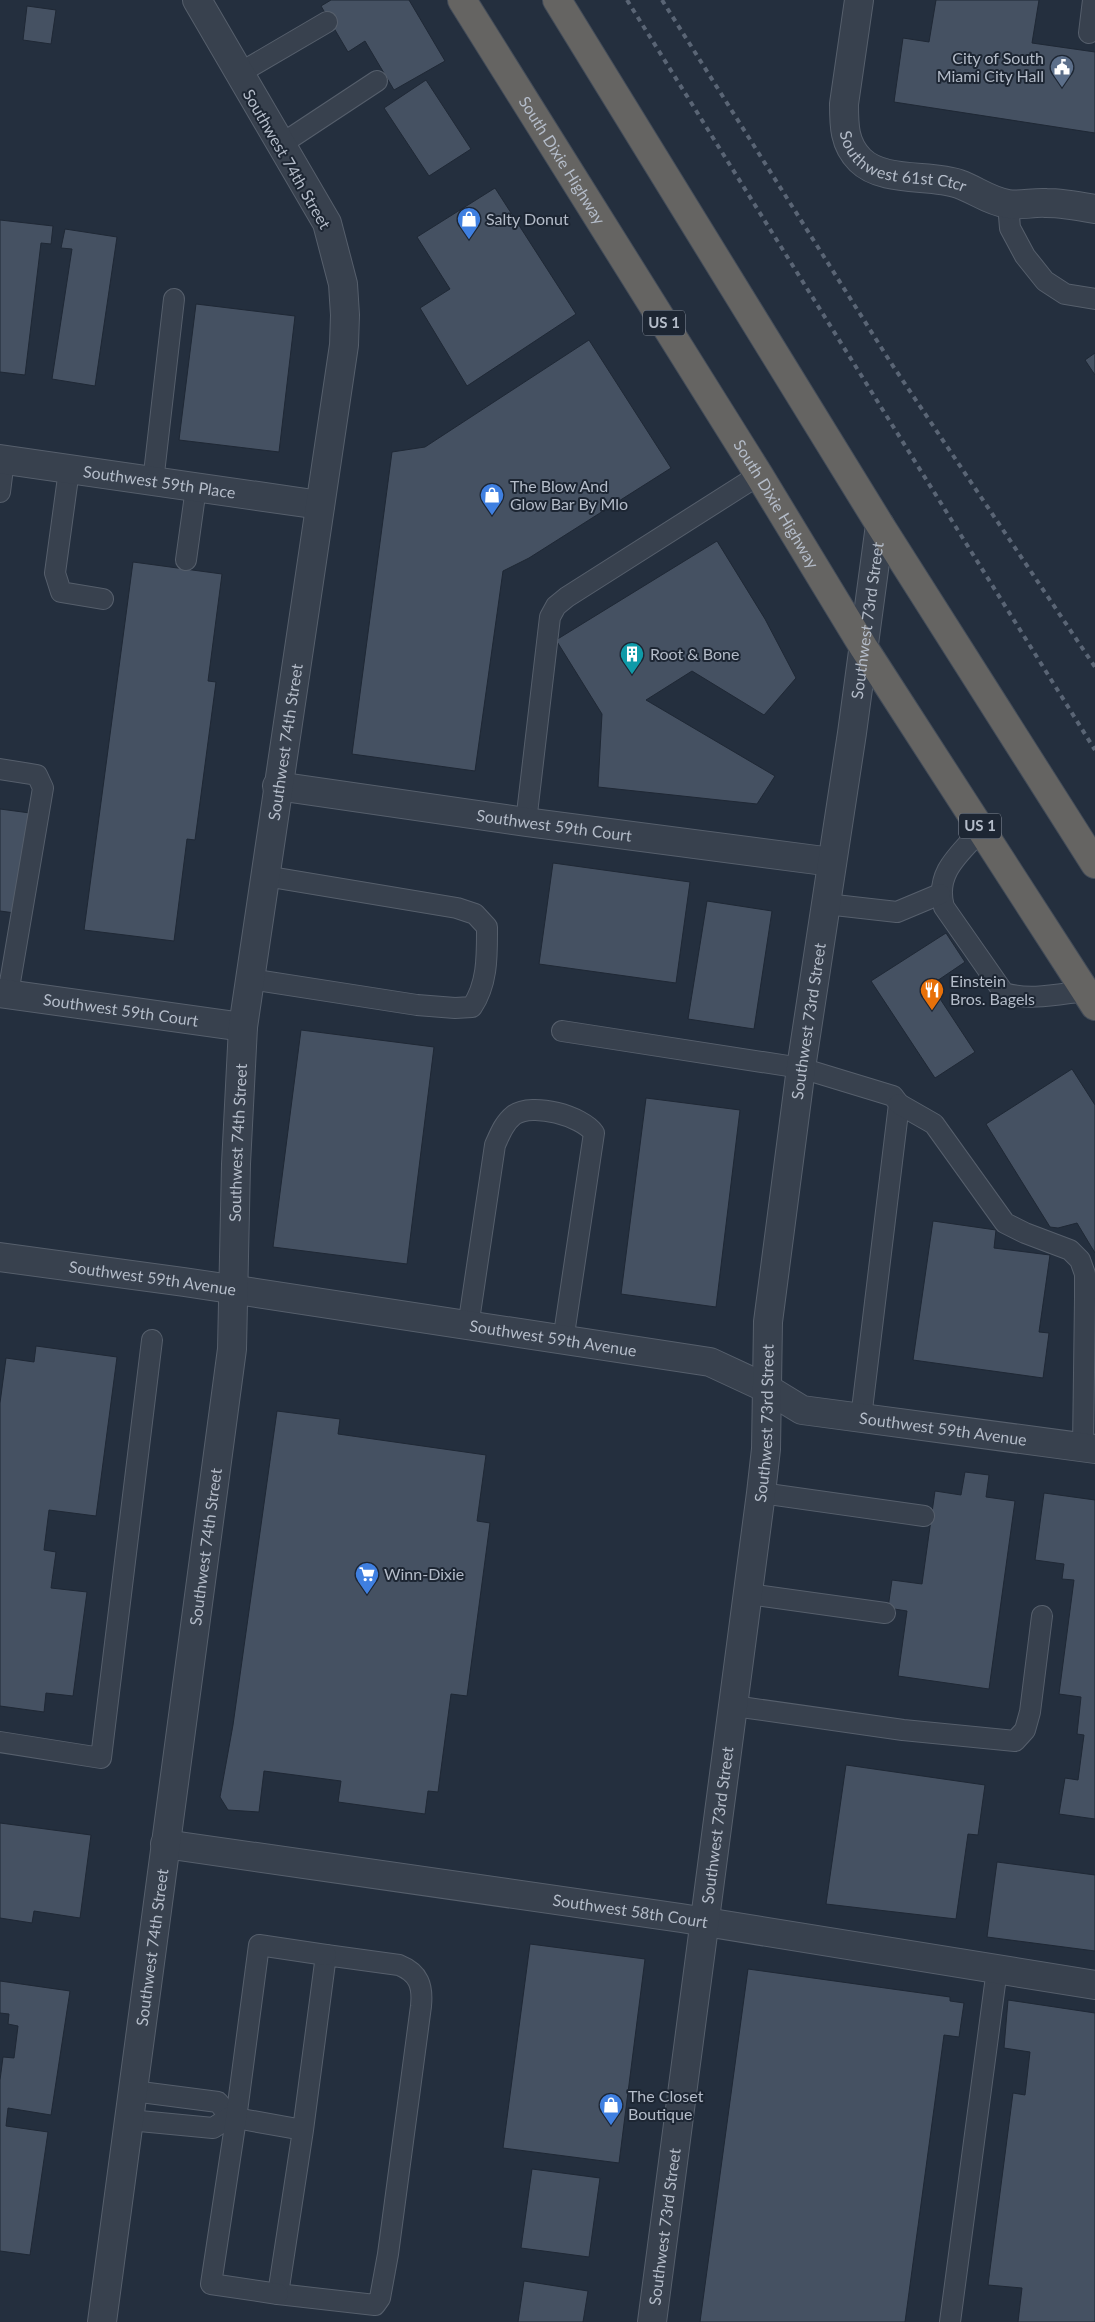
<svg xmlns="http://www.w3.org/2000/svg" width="1095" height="2322" font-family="Lato,sans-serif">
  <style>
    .building { fill: #455162; stroke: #1f2835 }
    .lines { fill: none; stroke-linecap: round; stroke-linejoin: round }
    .service-casing { stroke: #565f6c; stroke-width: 22 }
    .minor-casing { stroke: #565f6c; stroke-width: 30 }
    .trunk-casing { stroke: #434c59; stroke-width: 30 }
    .service { stroke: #38414e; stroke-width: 20 }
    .minor { stroke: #38414e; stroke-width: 28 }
    .trunk { stroke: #656462; stroke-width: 28 }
    .rail { stroke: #5a6575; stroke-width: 4; stroke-dasharray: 5 5; stroke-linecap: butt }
    .labels { text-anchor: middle; stroke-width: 4; stroke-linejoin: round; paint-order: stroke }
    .shield { fill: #1d2633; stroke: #878f9c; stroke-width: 1 }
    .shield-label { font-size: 15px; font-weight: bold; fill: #b4bcc9 }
    .poi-label { font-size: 16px; fill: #b4bcc9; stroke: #1d2633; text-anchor: start }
    .street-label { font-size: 16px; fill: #b4bcc9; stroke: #1d2633 }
  </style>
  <rect width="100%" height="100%" fill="#242f3e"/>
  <g class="building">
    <path d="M331,0H409L445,61L394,90L365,41L348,52L321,6Z"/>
    <path d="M936,0H1039L1032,43L1095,52V133L894,102L903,38L929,42Z"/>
    <path d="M27,6L56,10L51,44L23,40Z"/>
    <path d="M426,80L471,149L429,176L384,108Z"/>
    <path d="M495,188L576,314L467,386L420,308L450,289L417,237Z"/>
    <path d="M0,220L53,226L51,244L41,243L25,375L0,372Z"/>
    <path d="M65,229L117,237L95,386L52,379L72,249L61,248Z"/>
    <path d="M196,304L295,316L279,452L179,440Z"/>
    <path d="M589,340L671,468L529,558L503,571L475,771L352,754L392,452L425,447Z"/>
    <path d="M1095,353V375L1085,360Z"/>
    <path d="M717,541L765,619L796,678L764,715L692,671L646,700L775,776L757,804L598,787L602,714L556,640Z"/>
    <path d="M133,562L222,574L208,681L216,682L195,840L187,839L174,941L84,930Z"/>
    <path d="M0,809L30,813L15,913L0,911Z"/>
    <path d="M553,863L690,882L676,983L539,964Z"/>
    <path d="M707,901L772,911L754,1029L688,1019Z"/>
    <path d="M946,933L965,962L931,985L975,1052L935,1078L871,981Z"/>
    <path d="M301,1030L434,1047L407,1264L273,1247Z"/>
    <path d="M1072,1069L1095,1105V1253L1077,1223L1058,1228L1050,1227L986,1124Z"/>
    <path d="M646,1098L740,1110L716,1307L621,1294Z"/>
    <path d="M933,1221L996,1230L994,1248L1050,1255L1039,1332L1049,1333L1043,1378L913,1360Z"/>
    <path d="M36,1346L117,1357L96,1516L49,1510L44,1550L56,1552L51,1588L87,1592L73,1696L46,1693L44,1712L0,1706V1403L6,1358L34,1362Z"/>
    <path d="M277,1411L340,1419L338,1434L486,1455L477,1521L490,1523L467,1696L451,1694L438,1792L428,1791L425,1814L338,1802L341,1781L264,1771L259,1812L228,1810L220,1797L233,1725Z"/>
    <path d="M965,1472L989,1475L986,1497L1015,1501L989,1689L898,1676L907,1611L888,1608L892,1580L922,1584L935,1491L961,1495Z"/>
    <path d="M1044,1493L1095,1500V1819L1059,1814L1065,1778L1078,1780L1084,1735L1077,1734L1081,1697L1059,1694L1074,1580L1062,1579L1064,1564L1035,1560Z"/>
    <path d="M846,1765L985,1785L978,1835L968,1834L956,1919L826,1904Z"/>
    <path d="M0,1823L91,1835L80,1918L34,1911L32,1923L0,1918Z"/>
    <path d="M997,1862L1095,1875V1951L987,1937Z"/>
    <path d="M530,1944L645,1959L619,2163L503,2148Z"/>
    <path d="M748,1969L950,1997V2001L964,2003L959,2037L944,2035L905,2322H700Z"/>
    <path d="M0,1981L70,1991L51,2115L8,2108L6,2126L48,2132L30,2255L0,2251V2080L3,2057L14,2058L18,2026L8,2024L9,2014L0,2013Z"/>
    <path d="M1008,2000L1095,2013V2322H1018L1022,2288L988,2285L1013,2093L1025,2095L1030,2052L1004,2048Z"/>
    <path d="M532,2169L600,2178L589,2257L521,2248Z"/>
    <path d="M524,2281L588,2291L583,2322H518Z"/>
  </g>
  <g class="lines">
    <g class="service-casing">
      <g id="service">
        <path d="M1089,33L1093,0"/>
        <path d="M238,74L327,22"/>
        <path d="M280,145L377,81"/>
        <path d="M1008,204L1010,228L1025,256L1045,281L1065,294L1095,299"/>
        <path d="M69,470L55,573L61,592L103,599"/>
        <path d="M153,482L174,299"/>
        <path d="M0,492L4,460"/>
        <path d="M186,560L196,488"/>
        <path d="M0,769L37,775L43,788L8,994"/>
        <path d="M526,822L550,617L556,606L567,597L759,475"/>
        <path d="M982,829C961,853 934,872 944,907L1004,993C1030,1001 1059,994 1086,991"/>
        <path d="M826,904L897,912L940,894"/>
        <path d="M250,979L417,1005L455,1008L472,1007C488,983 487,955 487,927L475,914L457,908L265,876"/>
        <path d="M562,1031L801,1068L893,1096L899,1104L861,1418"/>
        <path d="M899,1104L934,1124L1005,1223L1025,1233L1070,1250L1080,1260L1085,1274V1298L1083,1447"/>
        <path d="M468,1327L495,1145C500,1134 504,1123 514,1115C533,1102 582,1116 594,1133L563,1341"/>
        <path d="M761,1493L924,1516"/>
        <path d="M749,1594L885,1613"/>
        <path d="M734,1706L903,1730L1015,1741L1025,1730L1030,1712L1042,1616"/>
        <path d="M0,1742L101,1758L152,1340"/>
        <path d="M133,2091L218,2102L230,2117L303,2130L278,2294L375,2305L380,2298L388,2254L421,2006C423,1986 419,1973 399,1965L326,1955L303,2130"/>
        <path d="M129,2120L213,2128L230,2117"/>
        <path d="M278,2294L211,2284L236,2119L259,1945L326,1955"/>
        <path d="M950,2322L997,1969"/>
      </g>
    </g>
    <g class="minor-casing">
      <g id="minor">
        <path id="s1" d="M859,0L844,104C844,125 844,144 860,160C883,183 930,174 959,184C976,190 989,201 1008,204C1020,206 1034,202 1046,203C1062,203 1079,206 1095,209"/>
        <path id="s2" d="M0,459L320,505"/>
        <path id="s3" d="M277,786L526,822L832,862"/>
        <path id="s4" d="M0,993L243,1027"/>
        <path id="s5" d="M0,1257L184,1282L710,1362L766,1388L802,1410L1095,1449"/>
        <path id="s6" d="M165,1844L681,1918L1095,1985"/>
        <path id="s7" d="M102,2322L232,1349L236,1164L243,1027L344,345L345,315L343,284L327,223L197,0"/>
        <path id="s8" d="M652,2322L761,1493L766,1449L768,1322L801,1068L852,733L880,525"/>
      </g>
    </g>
    <g class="trunk-casing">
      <g id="trunk">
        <path id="s9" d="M462,0L759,475L864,648L1095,1006"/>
        <path d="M557,0L880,525L1095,864"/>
      </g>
    </g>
    <use href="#service" class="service"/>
    <use href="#minor" class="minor"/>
    <use href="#trunk" class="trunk"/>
    <g class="rail">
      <path d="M627,0L1095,750"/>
      <path d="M662,0L891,363L1095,667"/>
    </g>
  </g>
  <defs>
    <g id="civic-pin" transform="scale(1.25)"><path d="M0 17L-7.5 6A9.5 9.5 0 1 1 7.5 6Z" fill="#5c6f8a" stroke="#1d2633"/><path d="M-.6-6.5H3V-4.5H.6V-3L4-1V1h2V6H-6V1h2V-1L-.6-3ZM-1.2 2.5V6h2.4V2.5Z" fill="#fff"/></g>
    <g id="shop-pin" transform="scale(1.25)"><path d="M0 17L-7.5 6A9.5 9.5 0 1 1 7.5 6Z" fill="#3f7fe0" stroke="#1d2633"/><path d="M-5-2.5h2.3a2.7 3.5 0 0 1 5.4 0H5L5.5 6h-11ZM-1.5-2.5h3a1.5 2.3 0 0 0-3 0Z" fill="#fff"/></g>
    <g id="building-pin" transform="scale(1.25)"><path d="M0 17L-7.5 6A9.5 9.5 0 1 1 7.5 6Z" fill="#0f9aa8" stroke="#1d2633"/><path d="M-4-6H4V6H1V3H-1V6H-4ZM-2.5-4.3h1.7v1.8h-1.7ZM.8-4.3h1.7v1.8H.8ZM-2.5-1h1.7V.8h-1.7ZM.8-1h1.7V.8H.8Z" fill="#fff"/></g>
    <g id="restaurant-pin" transform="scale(1.25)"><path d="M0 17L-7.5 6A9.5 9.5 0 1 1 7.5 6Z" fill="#e8710a" stroke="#1d2633"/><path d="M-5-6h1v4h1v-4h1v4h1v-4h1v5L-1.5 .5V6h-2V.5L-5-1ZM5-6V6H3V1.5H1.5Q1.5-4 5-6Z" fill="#fff"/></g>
    <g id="supermarket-pin" transform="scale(1.25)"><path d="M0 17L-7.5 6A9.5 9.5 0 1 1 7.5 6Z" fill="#3f7fe0" stroke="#1d2633"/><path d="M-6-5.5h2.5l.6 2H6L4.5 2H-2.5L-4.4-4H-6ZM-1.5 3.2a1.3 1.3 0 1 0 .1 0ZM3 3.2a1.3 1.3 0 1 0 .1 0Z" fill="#fff"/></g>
  </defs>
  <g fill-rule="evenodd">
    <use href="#civic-pin" x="1062" y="67"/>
    <use href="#shop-pin" x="469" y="219"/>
    <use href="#shop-pin" x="492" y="495"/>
    <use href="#building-pin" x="632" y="654"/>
    <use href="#restaurant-pin" x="932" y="990"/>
    <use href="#supermarket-pin" x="367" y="1574"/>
    <use href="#shop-pin" x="611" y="2105"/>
  </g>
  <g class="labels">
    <g class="shield">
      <rect x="643" y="310.5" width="42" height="25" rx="4"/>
      <rect x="959" y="813.5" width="42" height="25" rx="4"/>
    </g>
    <g class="shield-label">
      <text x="664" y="328">US 1</text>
      <text x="980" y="831">US 1</text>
    </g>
    <g class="poi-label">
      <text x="1044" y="64" text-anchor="end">City of South<tspan x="1044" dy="18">Miami City Hall</tspan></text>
      <text x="486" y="225">Salty Donut</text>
      <text x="510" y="492">The Blow And<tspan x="510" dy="18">Glow Bar By Mlo</tspan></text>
      <text x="650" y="660">Root &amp; Bone</text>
      <text x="950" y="987">Einstein<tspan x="950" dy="18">Bros. Bagels</tspan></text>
      <text x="384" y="1580">Winn-Dixie</text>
      <text x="628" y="2102">The Closet<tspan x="628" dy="18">Boutique</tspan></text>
    </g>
    <g class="street-label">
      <text dy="6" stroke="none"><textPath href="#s1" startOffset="204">Southwest 61st Ctcr</textPath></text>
      <text transform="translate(287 159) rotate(60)" y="6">Southwest 74th Street</text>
      <text dy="6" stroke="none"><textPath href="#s9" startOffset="189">South Dixie Highway</textPath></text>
      <text dy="6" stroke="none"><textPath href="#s2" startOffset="161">Southwest 59th Place</textPath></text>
      <text dy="6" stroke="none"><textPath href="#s9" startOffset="594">South Dixie Highway</textPath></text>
      <text dy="6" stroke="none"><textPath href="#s8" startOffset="1716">Southwest 73rd Street</textPath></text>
      <text dy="6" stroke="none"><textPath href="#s7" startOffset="1592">Southwest 74th Street</textPath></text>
      <text dy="6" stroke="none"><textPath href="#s3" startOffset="280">Southwest 59th Court</textPath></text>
      <text dy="6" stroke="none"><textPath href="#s4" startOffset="122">Southwest 59th Court</textPath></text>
      <text dy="6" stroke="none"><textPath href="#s8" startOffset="1311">Southwest 73rd Street</textPath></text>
      <text dy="6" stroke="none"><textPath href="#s7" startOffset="1188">Southwest 74th Street</textPath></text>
      <text dy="6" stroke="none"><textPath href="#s5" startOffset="154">Southwest 59th Avenue</textPath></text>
      <text dy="6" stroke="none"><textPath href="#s5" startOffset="559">Southwest 59th Avenue</textPath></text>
      <text dy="6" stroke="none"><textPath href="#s8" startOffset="906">Southwest 73rd Street</textPath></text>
      <text dy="6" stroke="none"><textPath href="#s5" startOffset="964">Southwest 59th Avenue</textPath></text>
      <text dy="6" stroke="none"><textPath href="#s7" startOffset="782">Southwest 74th Street</textPath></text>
      <text dy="6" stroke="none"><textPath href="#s8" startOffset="501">Southwest 73rd Street</textPath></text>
      <text dy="6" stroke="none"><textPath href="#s6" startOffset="470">Southwest 58th Court</textPath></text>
      <text dy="6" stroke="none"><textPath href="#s7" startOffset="378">Southwest 74th Street</textPath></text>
      <text dy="6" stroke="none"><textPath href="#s8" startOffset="96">Southwest 73rd Street</textPath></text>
    </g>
  </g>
</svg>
